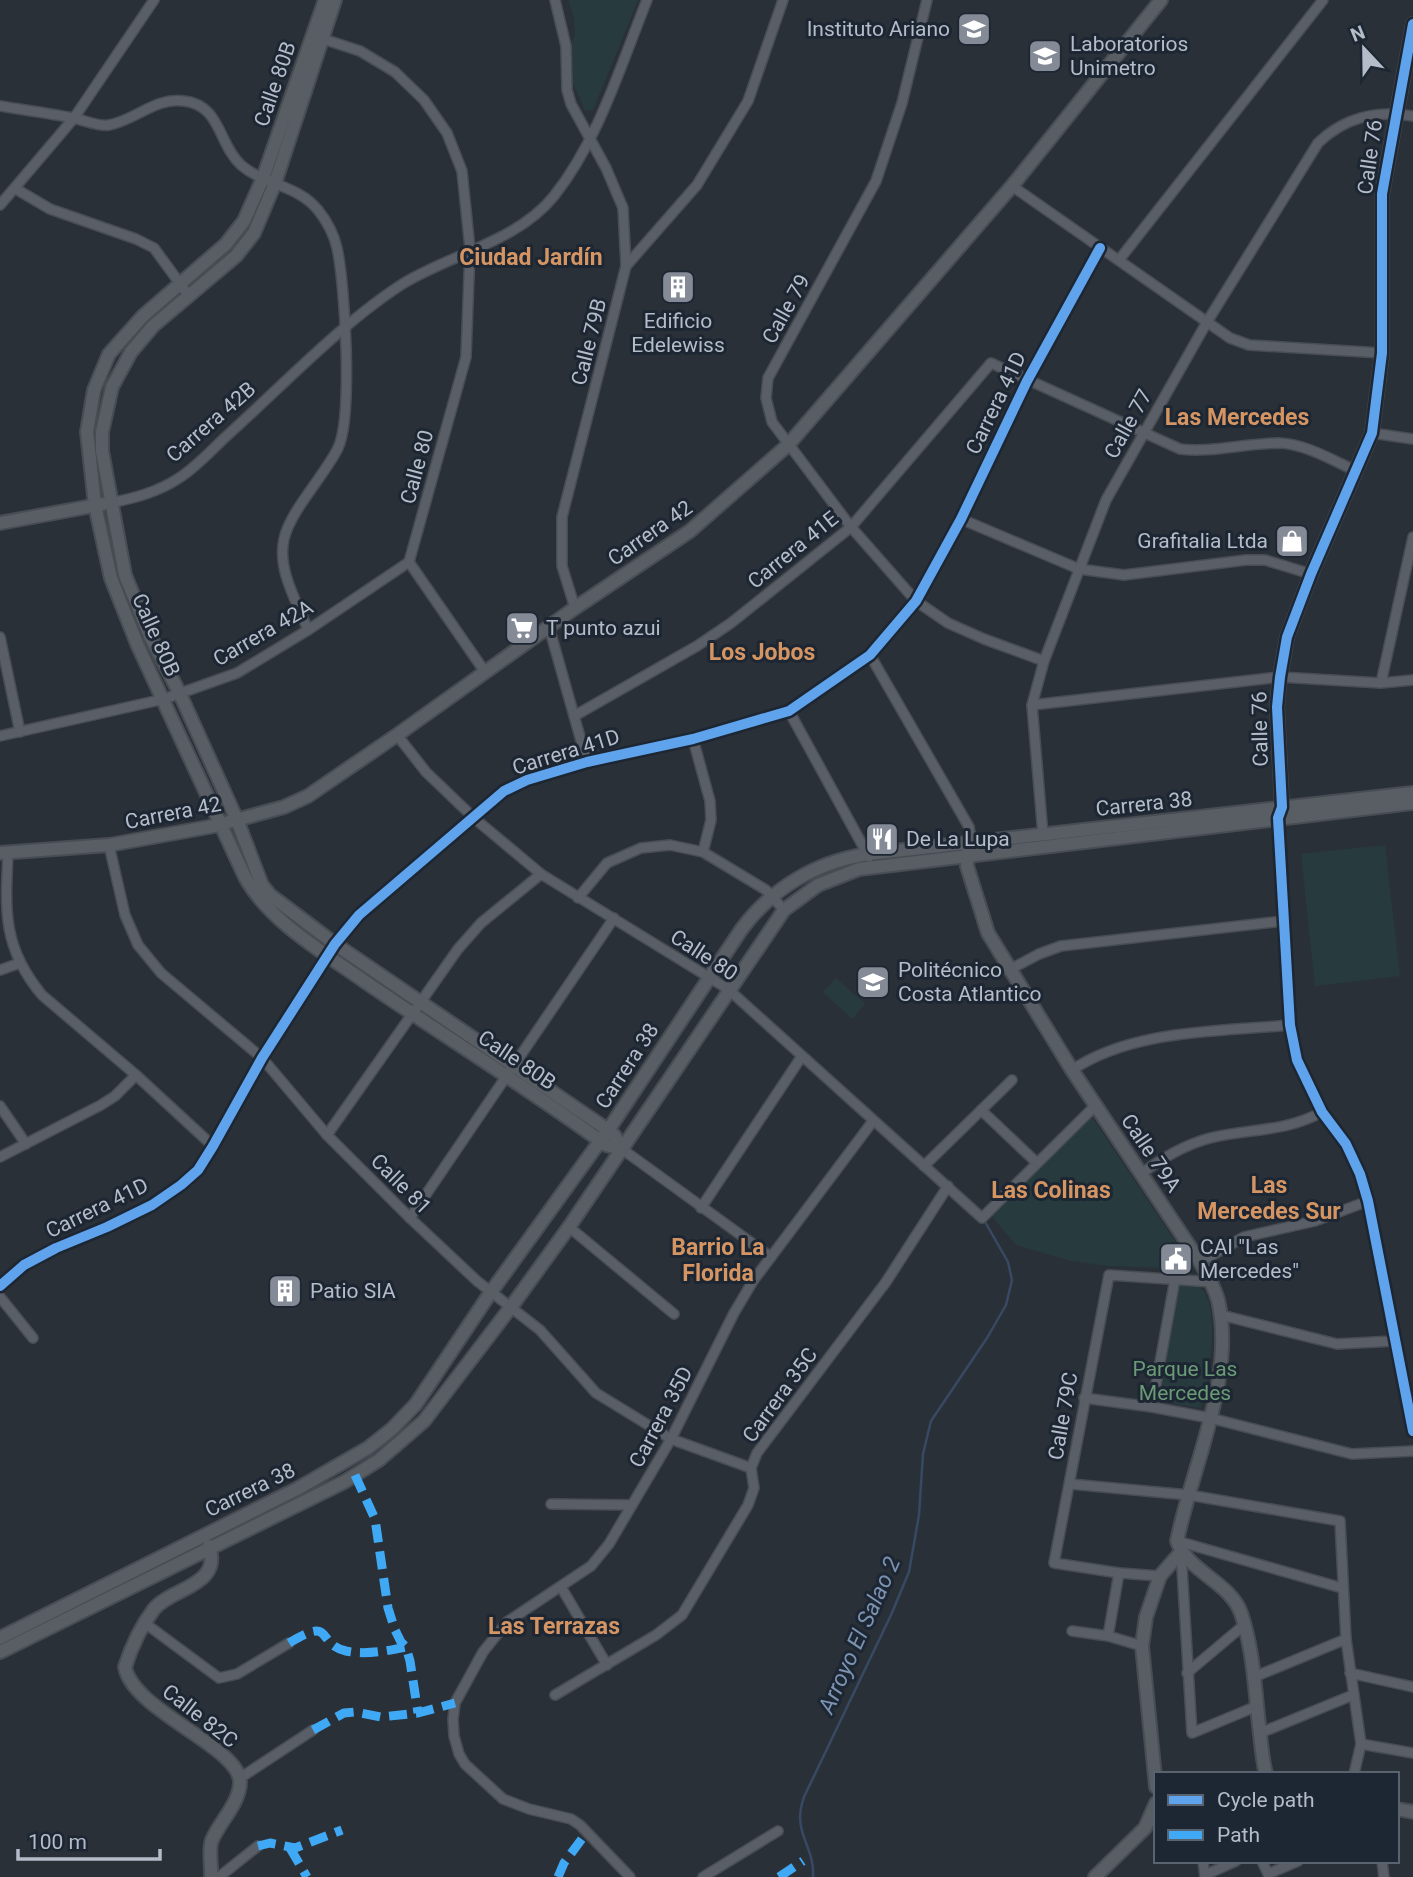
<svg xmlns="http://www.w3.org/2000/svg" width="1413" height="1877" font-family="Roboto,sans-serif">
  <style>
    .green { fill: #273a3e }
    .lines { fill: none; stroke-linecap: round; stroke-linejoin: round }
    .stream { stroke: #384963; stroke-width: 2.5 }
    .street-casing { stroke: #484c53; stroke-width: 12 }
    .secondary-casing { stroke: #484c53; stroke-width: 16 }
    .street { stroke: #5a5e66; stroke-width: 9 }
    .secondary { stroke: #595d64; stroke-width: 12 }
    .quiet { stroke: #3fa9f5; stroke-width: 9; stroke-dasharray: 18 9; stroke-linecap: butt }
    .cycleway-casing { stroke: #1d2633; stroke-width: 15 }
    .cycleway { stroke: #60a3ed; stroke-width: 10 }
    .labels { text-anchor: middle; stroke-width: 6; stroke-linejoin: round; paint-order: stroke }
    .poi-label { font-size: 21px; fill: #b4bcc9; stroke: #1d2633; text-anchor: start }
    .street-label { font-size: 21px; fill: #b4bcc9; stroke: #1d2633 }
    .park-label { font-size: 21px; fill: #6b9a76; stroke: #1d2633 }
    .neighbourhood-label { font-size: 23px; font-weight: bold; fill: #d59563; stroke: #1d2633 }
    .water-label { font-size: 23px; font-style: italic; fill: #7c92b1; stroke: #1d2633 }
  </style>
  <rect width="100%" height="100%" fill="#2a3038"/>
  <g class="green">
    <path d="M568,0H638L593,110H585L572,81L571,47L575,33L574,17Z"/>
    <path d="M1385,845L1400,976L1315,986L1301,854Z"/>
    <path d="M836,978L865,1004L852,1019L823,992Z"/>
    <path d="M1092,1117L1194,1269L1109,1266L1071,1261L1016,1245L991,1215Z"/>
    <path d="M1178,1284C1182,1284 1190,1283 1194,1284C1225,1293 1209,1385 1201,1408L1160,1402Z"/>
  </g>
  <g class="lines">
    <path class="stream" d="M813,1877C815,1845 791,1833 804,1797L891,1615L909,1572L919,1515L923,1454L931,1421L987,1338L1006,1305L1012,1280L1008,1262L984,1220"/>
    <g class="street-casing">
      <g id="street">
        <path d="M555,0L566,46L567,90L571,104L606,168L623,208L626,266"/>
        <path d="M927,0L902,103L876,181L768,378L766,398L772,422L851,527L916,601L948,623L984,639L1044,661"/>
        <path d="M317,37L360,51L395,72L424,100L447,133L462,171L470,249L466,357L409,562"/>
        <path d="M0,106C24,110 49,113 73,118C84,120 99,127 109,125C136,120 155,97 184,101C221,105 218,144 241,165C264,185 298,185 318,210C326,220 334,235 337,248C345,284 353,416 338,448C325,475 290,511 284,539C277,570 297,602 308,630"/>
        <path d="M1012,186L1230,338L1249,345L1382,353"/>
        <path d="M16,189L50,209L136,239L154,248L189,296"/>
        <path d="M0,205L74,118L154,0"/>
        <path d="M1119,260L1323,0"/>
        <path d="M1372,433L1413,439"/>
        <path d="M110,503C135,498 158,492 179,478C198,466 214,447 231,432C284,384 344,321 404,283C452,254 518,241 554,196C599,139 620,67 647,0"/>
        <path d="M961,519L1079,569L1124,575L1246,560H1265L1311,574"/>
        <path d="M409,562L485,672"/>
        <path d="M575,608L562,566V517L626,266L697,185L748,101L783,0"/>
        <path d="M549,627L587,762"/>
        <path d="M0,637L20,732"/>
        <path d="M870,655L969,827L972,843"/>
        <path d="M1381,683L1413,537"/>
        <path d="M1032,705L1280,677L1381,683L1413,680"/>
        <path d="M789,711L869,857"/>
        <path d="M576,715L697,646L731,623L851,527L991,363L1180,449C1213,453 1246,443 1279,443C1306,444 1332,460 1356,471"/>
        <path d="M397,735L426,772L474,818L541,874L728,989L982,1218L1096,1105"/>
        <path d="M0,736L164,699L237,673L308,630L409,562"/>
        <path d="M693,739L710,801L711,820L703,852"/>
        <path d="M1279,815L1290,1025L1297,1060L1322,1112L1346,1144L1360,1174L1368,1201L1413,1431"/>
        <path d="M1043,835L1032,705L1044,661L1106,500L1207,322L1318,143C1345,117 1376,110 1413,116"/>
        <path d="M109,845L125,915L138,945L161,973L262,1058L327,1135L410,1218L477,1281L540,1330L596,1393L671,1439L751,1468"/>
        <path d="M8,854C5,912 3,948 42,995L136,1075L213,1146"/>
        <path d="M578,898L607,863L641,848L670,845L703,852L766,890L784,910"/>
        <path d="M0,970L20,963"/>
        <path d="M1009,970L1039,954L1061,946L1283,921"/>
        <path d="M1072,1070C1133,1029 1218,1032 1290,1025"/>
        <path d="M0,1106L26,1144"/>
        <path d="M981,1110L1037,1163"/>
        <path d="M327,1135L458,949L481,923L541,874"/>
        <path d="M622,1149L771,1257"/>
        <path d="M0,1157L101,1105L115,1096L136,1075"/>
        <path d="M924,1166L1012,1080"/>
        <path d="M1141,1174C1162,1158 1184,1145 1210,1138C1250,1128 1283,1133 1322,1112"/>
        <path d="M701,1208L802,1056"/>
        <path d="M410,1218L614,918"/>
        <path d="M569,1227L674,1314"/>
        <path d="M1200,1262L1244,1237L1315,1221L1368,1201"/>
        <path d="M0,1286L24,1265L56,1248L107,1227L152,1205L181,1185L198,1170L213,1146L262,1058L335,944L359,915L504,791L527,780L587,762L693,739L789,711L870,655L916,601L961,519L1027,381L1100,248"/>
        <path d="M0,1297L33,1338"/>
        <path d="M1221,1315L1337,1344L1394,1341"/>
        <path d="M1084,1398L1152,1407L1210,1418L1352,1454L1413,1451"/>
        <path d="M1152,1407L1175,1279"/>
        <path d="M1070,1484L1189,1495L1340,1521L1346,1639L1361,1744L1354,1774"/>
        <path d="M551,1504L632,1505"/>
        <path d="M1177,1541L1342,1588"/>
        <path d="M1181,1552L1192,1733L1257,1706"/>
        <path d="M1160,1576L1119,1573L1054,1563L1109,1275L1212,1282"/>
        <path d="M561,1587L607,1665"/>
        <path d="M146,1624L219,1678L237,1674L289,1643"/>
        <path d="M1072,1631L1108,1636L1142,1646"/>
        <path d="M1108,1636L1119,1573"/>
        <path d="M1187,1673L1244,1625"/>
        <path d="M1350,1673L1413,1687"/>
        <path d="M1254,1677L1346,1639"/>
        <path d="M555,1695L656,1635L682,1615L748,1505L754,1488L751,1468L757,1453L886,1282L948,1186"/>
        <path d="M1260,1733L1353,1695"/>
        <path d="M1361,1744L1413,1753"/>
        <path d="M240,1778L313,1730"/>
        <path d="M1203,1861L1205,1877"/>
        <path d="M1262,1861L1268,1874L1298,1861"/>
        <path d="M1382,1861L1384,1877"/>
        <path d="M1205,1875L1236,1861"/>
        <path d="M219,1877L258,1846"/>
        <path d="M630,1877L580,1825L571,1819L529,1809L503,1799L465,1764L459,1754L454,1736L453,1719L455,1703L483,1652L507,1622L591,1566L609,1544L671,1439L734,1313L753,1281L873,1121"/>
        <path d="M703,1877L778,1831"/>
      </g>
    </g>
    <g class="secondary-casing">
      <g id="secondary">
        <path d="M325,0L263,178L244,221L226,244L143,316L109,354L94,390L87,432L95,505L111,578L138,646L245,877C269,921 323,952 364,981C444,1036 527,1087 606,1145L622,1149"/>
        <path d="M335,0L275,183L254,233L236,256L153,326L131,352L112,387L102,432V451L125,575L150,636L180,694L237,820L262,885L270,895L335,944L608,1130L614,1135L622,1149"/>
        <path d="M0,523L103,504"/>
        <path d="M1282,807L1277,707L1280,677L1287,637L1311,574L1372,433L1382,353V194L1413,24"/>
        <path d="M968,850L967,866L988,933L1072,1070L1200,1262C1207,1274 1214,1286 1218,1300C1236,1377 1192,1466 1177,1541C1188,1572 1230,1582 1241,1613C1253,1648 1255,1689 1259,1725C1261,1741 1262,1759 1266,1774"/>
        <path d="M0,853L109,845L214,826L284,807L308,796L397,735L575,608L690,531L788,445L1012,186L1161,0"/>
        <path d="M209,1546C223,1586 171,1588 154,1609C142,1625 131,1648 125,1667C133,1711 240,1747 240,1782C240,1803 220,1821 212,1840C208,1850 212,1865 211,1877"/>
        <path d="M0,1638L297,1489L368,1448L392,1429L416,1404L491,1292L611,1126L741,930C772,888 816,862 868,854L1413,793"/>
        <path d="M0,1652L344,1482L379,1460L424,1421L511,1307L569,1227L784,910L818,885L859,869L1413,803"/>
        <path d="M1156,1787L1142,1646L1146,1617L1160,1576L1181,1552"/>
        <path d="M1397,1809L1413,1812"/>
        <path d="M1095,1877L1145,1828L1156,1803"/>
      </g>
    </g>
    <use href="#street" class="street"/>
    <use href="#secondary" class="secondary"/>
    <g class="quiet">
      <path d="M355,1475L375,1519L388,1608L395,1630L401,1642L406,1647L410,1661L418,1713"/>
      <path d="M289,1643C335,1615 315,1644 346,1651C366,1655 386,1651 406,1647"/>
      <path d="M313,1730L344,1713L355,1712L381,1717L418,1713L455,1703"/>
      <path d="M258,1846L270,1843L295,1848L342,1830"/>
      <path d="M290,1848L307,1877"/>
      <path d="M558,1877L564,1863L587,1832"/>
      <path d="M779,1877L803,1861"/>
    </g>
    <g class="cycleway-casing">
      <g id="cycleway">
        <path d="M1413,24L1382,194V353L1372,433L1311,574L1287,637L1280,677L1277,707L1282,807L1278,818L1290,1025L1297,1060L1322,1112L1346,1144L1360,1174L1368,1201L1413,1431"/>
        <path d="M0,1286L24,1265L56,1248L107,1227L152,1205L181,1185L198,1170L213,1146L262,1058L335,944L359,915L504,791L527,780L587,762L693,739L789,711L870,655L916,601L961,519L1027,381L1100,248"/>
      </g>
    </g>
    <use href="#cycleway" class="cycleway"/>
  </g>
  <defs>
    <g id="school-square" transform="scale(1.75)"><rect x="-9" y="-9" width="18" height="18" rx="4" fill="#848b96" stroke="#1d2633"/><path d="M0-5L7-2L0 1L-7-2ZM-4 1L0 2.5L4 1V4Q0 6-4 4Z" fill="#fff"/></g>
    <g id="university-square" transform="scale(1.75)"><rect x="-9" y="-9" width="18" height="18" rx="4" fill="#848b96" stroke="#1d2633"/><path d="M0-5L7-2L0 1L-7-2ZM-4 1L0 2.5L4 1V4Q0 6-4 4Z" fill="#fff"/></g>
    <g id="building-square" transform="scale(1.75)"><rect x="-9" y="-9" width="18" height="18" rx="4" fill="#848b96" stroke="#1d2633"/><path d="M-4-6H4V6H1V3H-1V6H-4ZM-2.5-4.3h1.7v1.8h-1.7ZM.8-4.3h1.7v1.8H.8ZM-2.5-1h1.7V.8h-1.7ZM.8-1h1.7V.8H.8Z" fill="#fff"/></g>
    <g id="shop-square" transform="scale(1.75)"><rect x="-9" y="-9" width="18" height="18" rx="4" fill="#848b96" stroke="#1d2633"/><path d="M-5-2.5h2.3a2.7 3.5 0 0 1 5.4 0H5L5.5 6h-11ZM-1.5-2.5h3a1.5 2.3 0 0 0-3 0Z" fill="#fff"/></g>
    <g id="supermarket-square" transform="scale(1.75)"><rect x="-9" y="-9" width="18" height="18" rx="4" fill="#848b96" stroke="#1d2633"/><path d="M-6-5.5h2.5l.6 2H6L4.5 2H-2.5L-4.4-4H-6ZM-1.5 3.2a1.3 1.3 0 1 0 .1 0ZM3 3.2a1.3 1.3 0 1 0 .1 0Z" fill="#fff"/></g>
    <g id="restaurant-square" transform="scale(1.75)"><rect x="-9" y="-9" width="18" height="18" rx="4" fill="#848b96" stroke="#1d2633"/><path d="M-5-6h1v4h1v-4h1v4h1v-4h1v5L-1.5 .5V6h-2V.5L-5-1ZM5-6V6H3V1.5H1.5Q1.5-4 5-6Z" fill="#fff"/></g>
    <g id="civic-square" transform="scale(1.75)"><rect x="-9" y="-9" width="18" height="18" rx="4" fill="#848b96" stroke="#1d2633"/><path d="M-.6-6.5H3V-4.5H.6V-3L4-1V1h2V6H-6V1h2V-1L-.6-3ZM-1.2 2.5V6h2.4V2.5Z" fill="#fff"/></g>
  </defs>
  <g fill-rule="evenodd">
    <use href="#school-square" x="974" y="29"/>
    <use href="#university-square" x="1045" y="56"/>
    <use href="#building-square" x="678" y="287"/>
    <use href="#shop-square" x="1292" y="541"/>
    <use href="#supermarket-square" x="522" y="628"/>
    <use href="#restaurant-square" x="882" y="839"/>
    <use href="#university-square" x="873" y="982"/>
    <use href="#civic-square" x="1176" y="1259"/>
    <use href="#building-square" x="285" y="1291"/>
  </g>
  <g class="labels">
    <g class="poi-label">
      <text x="950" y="36" text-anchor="end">Instituto Ariano</text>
      <text x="1070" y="51">Laboratorios<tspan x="1070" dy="24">Unimetro</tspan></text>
      <text x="678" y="328" text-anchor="middle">Edificio<tspan x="678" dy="24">Edelewiss</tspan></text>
      <text x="1268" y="548" text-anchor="end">Grafitalia Ltda</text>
      <text x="546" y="635">T punto azui</text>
      <text x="906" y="846">De La Lupa</text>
      <text x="898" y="977">Politécnico<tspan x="898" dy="24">Costa Atlantico</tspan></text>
      <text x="1200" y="1254">CAI "Las<tspan x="1200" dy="24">Mercedes"</tspan></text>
      <text x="310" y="1298">Patio SIA</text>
    </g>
    <g class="street-label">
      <text transform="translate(275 84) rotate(-71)" y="7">Calle 80B</text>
      <text transform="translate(1370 157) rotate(-82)" y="7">Calle 76</text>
      <text transform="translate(786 309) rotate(-61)" y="7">Calle 79</text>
      <text transform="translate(589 342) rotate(-76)" y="7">Calle 79B</text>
      <text transform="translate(996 403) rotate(-64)" y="7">Carrera 41D</text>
      <text transform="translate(211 422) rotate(-41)" y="7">Carrera 42B</text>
      <text transform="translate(1128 424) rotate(-61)" y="7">Calle 77</text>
      <text transform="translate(417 467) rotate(-75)" y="7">Calle 80</text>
      <text transform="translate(650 533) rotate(-35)" y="7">Carrera 42</text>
      <text transform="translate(793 550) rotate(-39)" y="7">Carrera 41E</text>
      <text transform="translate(263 633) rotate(-30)" y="7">Carrera 42A</text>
      <text transform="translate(156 635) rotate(66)" y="7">Calle 80B</text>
      <text transform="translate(1260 729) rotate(-91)" y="7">Calle 76</text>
      <text transform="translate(566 752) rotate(-17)" y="7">Carrera 41D</text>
      <text transform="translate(1144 804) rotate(-6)" y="7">Carrera 38</text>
      <text transform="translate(173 813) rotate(-11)" y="7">Carrera 42</text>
      <text transform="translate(704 955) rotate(33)" y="7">Calle 80</text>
      <text transform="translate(517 1060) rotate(34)" y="7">Calle 80B</text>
      <text transform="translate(627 1066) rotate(-57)" y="7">Carrera 38</text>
      <text transform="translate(1151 1153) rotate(56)" y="7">Calle 79A</text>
      <text transform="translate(401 1184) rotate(45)" y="7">Calle 81</text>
      <text transform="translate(97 1208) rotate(-26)" y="7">Carrera 41D</text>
      <text transform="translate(780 1395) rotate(-54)" y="7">Carrera 35C</text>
      <text transform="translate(1063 1416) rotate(-80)" y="7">Calle 79C</text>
      <text transform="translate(661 1417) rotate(-62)" y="7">Carrera 35D</text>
      <text transform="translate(250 1490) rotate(-26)" y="7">Carrera 38</text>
      <text transform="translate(200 1716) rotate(38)" y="7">Calle 82C</text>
    </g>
    <g class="park-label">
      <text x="1185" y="1376">Parque Las<tspan x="1185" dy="24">Mercedes</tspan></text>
    </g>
    <g class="neighbourhood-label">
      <text x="531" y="265">Ciudad Jardín</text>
      <text x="1237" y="425">Las Mercedes</text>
      <text x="762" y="660">Los Jobos</text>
      <text x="1269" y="1193">Las<tspan x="1269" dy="26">Mercedes Sur</tspan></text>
      <text x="1051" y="1198">Las Colinas</text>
      <text x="718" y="1255">Barrio La<tspan x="718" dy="26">Florida</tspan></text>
      <text x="554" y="1634">Las Terrazas</text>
    </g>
    <g class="water-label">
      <text transform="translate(859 1635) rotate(-66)" y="8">Arroyo El Salao 2</text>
    </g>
  </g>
  <rect x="1154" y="1772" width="245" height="91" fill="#1d2633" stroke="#59626f" stroke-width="2"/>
  <rect x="1168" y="1795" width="35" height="10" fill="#60a3ed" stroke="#59626f" stroke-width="2"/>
  <text x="1217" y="1807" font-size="21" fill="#b4bcc9">Cycle path</text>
  <rect x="1168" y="1830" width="35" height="10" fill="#3fa9f5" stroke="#59626f" stroke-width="2"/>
  <text x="1217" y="1842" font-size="21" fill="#b4bcc9">Path</text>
  <g transform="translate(1364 49) rotate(338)" stroke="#1d2633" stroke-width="5" paint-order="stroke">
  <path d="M0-5L12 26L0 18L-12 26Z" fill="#b4bcc9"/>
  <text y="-10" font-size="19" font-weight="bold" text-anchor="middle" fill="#b4bcc9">N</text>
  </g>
  <path d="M18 1849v10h142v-10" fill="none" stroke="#b4bcc9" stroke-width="3.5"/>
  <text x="28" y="1849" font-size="21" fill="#b4bcc9" stroke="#1d2633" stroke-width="5" paint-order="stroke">100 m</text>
</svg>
